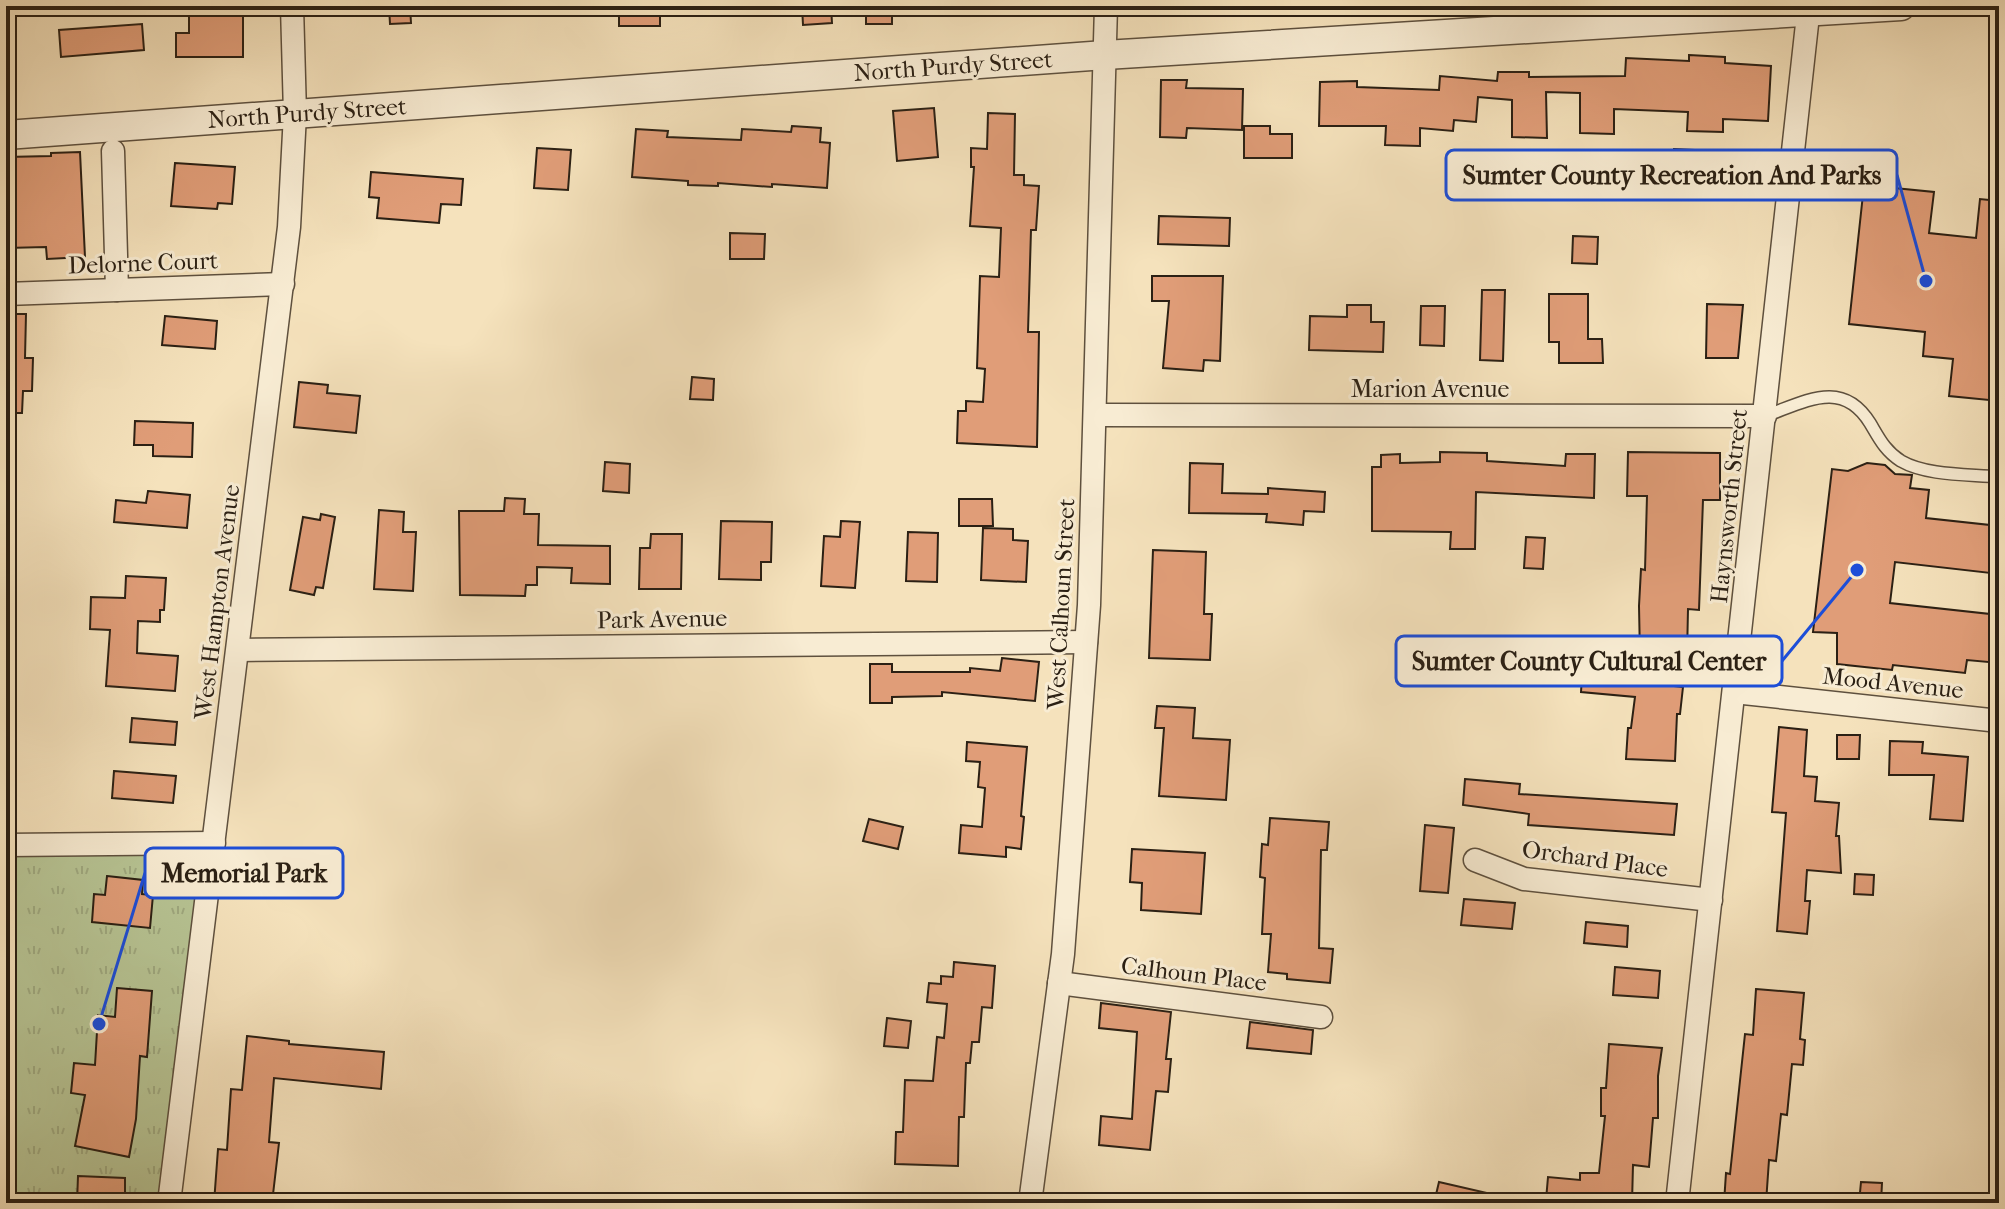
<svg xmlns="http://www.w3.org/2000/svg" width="2005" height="1209" font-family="'IM FELL French Canon',serif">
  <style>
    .park { fill: url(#park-tufts); stroke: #717254; stroke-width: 2 }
    .building { fill: #e09d78; stroke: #2b2014; stroke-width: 2 }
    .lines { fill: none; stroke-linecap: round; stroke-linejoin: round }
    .service-casing { stroke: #5e503e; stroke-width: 14 }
    .minor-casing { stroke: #5e503e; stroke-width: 25 }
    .tertiary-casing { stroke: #5e503e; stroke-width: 31 }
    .service { stroke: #f8ecd3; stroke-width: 11 }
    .minor { stroke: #f8ecd3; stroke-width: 22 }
    .tertiary { stroke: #f8ecd3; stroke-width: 28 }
    .labels { text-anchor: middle; stroke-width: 6; stroke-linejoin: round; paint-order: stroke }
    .street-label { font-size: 24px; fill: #2b2014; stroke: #f8ecd3 }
    .leader { fill: none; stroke: #1d4ed8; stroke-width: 3 }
    .callout-dot { fill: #1d4ed8; stroke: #f8ecd3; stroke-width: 3 }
    .callout { fill: #f8ecd3; stroke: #1d4ed8; stroke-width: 3 }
    .callout-label { font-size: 26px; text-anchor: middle; font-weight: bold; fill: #2b2014 }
  </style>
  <defs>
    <pattern id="park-tufts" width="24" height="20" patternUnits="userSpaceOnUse" patternTransform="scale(2)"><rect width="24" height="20" fill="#b7c494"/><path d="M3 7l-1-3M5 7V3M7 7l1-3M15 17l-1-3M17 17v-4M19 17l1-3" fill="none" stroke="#9ea87f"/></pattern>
  </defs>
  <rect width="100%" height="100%" fill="#f5e2bc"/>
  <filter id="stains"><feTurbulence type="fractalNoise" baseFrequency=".0025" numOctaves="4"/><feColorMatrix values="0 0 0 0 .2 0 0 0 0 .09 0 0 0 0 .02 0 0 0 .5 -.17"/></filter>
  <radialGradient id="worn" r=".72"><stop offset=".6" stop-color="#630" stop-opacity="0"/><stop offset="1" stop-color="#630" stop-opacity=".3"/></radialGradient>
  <path class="park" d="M214,843L169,1203H6V845Z"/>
  <g class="building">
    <path d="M389,6H410L411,23L390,24Z"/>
    <rect x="619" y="6" width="41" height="20"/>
    <path d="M802,6H831L832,23L803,25Z"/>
    <rect x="866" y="6" width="26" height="18"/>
    <path d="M189,10H243V57H176V33H189Z"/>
    <path d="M142,24L144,50L61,57L59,30Z"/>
    <path d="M1689,55L1725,57V63L1771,66L1768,121L1723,119V132L1687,131L1688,112L1614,109V134L1580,133V93L1546,92L1547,138L1512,137V100L1478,97L1476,122L1454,120L1453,131L1420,128V146L1385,145L1386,126H1319L1320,82L1357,81V87L1439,90L1440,76L1497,81L1498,72H1529V77L1625,76L1626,58L1689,61Z"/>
    <path d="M1161,80H1187L1186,88L1243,89L1242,130L1187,128L1186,138L1160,137Z"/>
    <path d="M934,108L938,157L897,161L893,111Z"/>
    <path d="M988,113L1015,114L1014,175H1024V185L1039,186L1036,230H1031L1028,332H1039L1037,447L957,443L958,411H966V401L983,402L985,369L977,368L980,276L999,277L1001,228L970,226L974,167H971V148L987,149Z"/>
    <path d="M792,126L821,128L820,142L830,143L827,188L772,184V187L718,183V186L688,185V181L632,177L636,129L668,131L667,137L741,140L742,129L791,132Z"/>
    <path d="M1244,126H1270V134H1292V158H1244Z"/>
    <path d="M537,148L571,150L568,190L534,188Z"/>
    <path d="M1674,149L1694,150V169L1674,168Z"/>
    <path d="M80,152L85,257L47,259L46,247L6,248V157L51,156V153Z"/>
    <path d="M175,163L235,167L232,204L218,203L217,209L171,206Z"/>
    <path d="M371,172L463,179L461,205L441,204L439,223L377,218L379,198L369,197Z"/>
    <path d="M1864,185L1934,192L1929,233L1976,238L1980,199L1999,201V401L1949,396L1953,359L1923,356L1925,332L1849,324Z"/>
    <path d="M1159,216L1230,218L1229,246L1158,244Z"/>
    <path d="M730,233L765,234L764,259H730Z"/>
    <path d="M1573,236L1598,237L1597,264L1572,263Z"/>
    <path d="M1152,276H1223L1220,361L1204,360L1203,371L1163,368L1169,301H1152Z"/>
    <path d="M1482,290H1505L1503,361L1480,360Z"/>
    <path d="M1549,294H1588V339H1602L1603,363H1559V342H1549Z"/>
    <path d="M1707,304L1743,305L1738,358H1706Z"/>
    <path d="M1347,305H1371V322H1384L1383,352L1309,350L1310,316L1347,317Z"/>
    <path d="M1421,306H1445L1444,346L1420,345Z"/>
    <path d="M6,314H26L25,358H33L32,391H23L22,413H6Z"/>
    <path d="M165,316L217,321L215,349L162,345Z"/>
    <path d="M692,377L714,379L713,400L690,399Z"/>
    <path d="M299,382L328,385L327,393L360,396L356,433L294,427Z"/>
    <path d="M135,421L193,423L192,457L153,456V445H134Z"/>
    <path d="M1440,452L1487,453V461L1565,466L1566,454H1595L1594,498L1476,492L1475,549H1450L1451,532L1372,531V467H1381V455L1400,454V463L1440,462Z"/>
    <path d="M1628,452L1720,453V500H1703L1699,610L1688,609L1687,657L1640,656L1639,606L1641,569L1645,570L1647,496H1627Z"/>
    <path d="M605,462L630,464L629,493L603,491Z"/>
    <path d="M1190,463L1223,464L1222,493L1268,494V488L1325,492L1324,512L1304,511L1303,525L1266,522L1267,514L1189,513Z"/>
    <path d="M1867,463L1885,465L1895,474L1912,475L1910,488L1929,490L1926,518L1999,526V574L1895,562L1890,603L1999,615V663L1967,660L1965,673L1893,665L1892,670L1837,664V633L1813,632L1832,469L1848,471Z"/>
    <path d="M148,491L190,495L187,528L114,522L116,500L146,503Z"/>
    <path d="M505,498L525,499L524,514H539L538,545L610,546V584L571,583L572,568L537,567V585H526L525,596L460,595L459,511H504Z"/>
    <path d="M959,499H992L993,526H959Z"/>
    <path d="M379,510L404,512L403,532H416L413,591L374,589Z"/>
    <path d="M321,514L335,517L323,588L316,587L314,595L290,590L303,517L320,520Z"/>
    <path d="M721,521L772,522L771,562H761V580L719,579Z"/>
    <path d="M841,521L860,522L855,588L821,586L824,536L840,537Z"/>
    <path d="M983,528L1013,529V540L1028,541L1026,582L981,580Z"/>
    <path d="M908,532L938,533L937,582L906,581Z"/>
    <path d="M651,534H682L681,589H639L640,548H650Z"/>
    <path d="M1526,537L1545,538L1543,569L1524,568Z"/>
    <path d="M1153,550L1206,552L1204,614H1212L1210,660L1149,658Z"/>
    <path d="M126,576L166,578L164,610H160V622L138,621L137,653L178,656L175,691L106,686L110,630L90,629L91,597L125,598Z"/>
    <path d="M1002,658L1039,662L1035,701L942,692V696L892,697V703H870V664H892V672H970V668L1000,671Z"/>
    <path d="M1582,676L1683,687L1680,714H1677L1675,761L1626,759L1628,728H1631L1635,697L1581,692Z"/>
    <path d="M1157,706L1195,708L1193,738L1230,740L1226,800L1159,796L1164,728H1155Z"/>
    <path d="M132,718L177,722L175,745L130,742Z"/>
    <path d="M1779,727L1807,730L1804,776L1817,777L1815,801L1839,803L1836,836H1839L1841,873L1807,870L1805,901H1810L1807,934L1777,931L1786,813L1772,812Z"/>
    <path d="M1837,735H1860L1859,759H1837Z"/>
    <path d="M1890,741L1923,742L1922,753L1968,757L1963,821L1930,819L1934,775H1889Z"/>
    <path d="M967,742L1027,747L1021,816L1024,817L1021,849L1006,847V857L959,853L961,825L982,827L985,788L978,787L980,762L966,761Z"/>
    <path d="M114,771L176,776L173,803L112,798Z"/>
    <path d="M1465,779L1520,784L1519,794L1677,804L1674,835L1528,825L1529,814L1463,805Z"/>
    <path d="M1270,818L1329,822L1327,850H1321L1319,948L1333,949L1330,983L1287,979V974L1268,972L1271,934H1262L1265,878L1260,877L1262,844L1268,845Z"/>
    <path d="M869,819L903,827L898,849L863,841Z"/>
    <path d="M1425,825L1454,828L1448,893L1420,891Z"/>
    <path d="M1132,849L1205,853L1201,914L1141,910L1142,883L1130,882Z"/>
    <path d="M1855,874L1874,875L1873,895L1854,894Z"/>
    <path d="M107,876L143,880L142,894L153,895L150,928L92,922L94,894L105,895Z"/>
    <path d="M1464,899L1515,903L1512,929L1461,925Z"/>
    <path d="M1586,922L1628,926L1627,947L1584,943Z"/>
    <path d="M954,962L995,966L992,1008L982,1007L979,1042H972L970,1063H966L964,1117H959L958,1166L895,1164L896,1132H903L905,1080L933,1081L937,1037L944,1038L947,1004L927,1002L929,983L941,984V976L953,977Z"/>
    <path d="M1615,967L1660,971L1658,998L1613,995Z"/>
    <path d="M117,988L152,991L147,1057L140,1056L136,1119L129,1157L75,1146L85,1095L71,1093L74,1063L95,1065L98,1015L115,1017Z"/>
    <path d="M1756,989L1804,993L1800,1039L1805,1040L1803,1065L1792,1064L1787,1115L1781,1114L1776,1161L1769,1160L1766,1203H1724L1726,1173L1730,1174L1745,1034L1753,1035Z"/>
    <path d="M1101,1003L1171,1012L1166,1059H1171L1168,1092L1156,1091L1150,1150L1099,1145L1101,1116L1132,1119L1137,1032L1099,1028Z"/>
    <path d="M887,1018L911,1021L908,1048L884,1046Z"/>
    <path d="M1250,1022L1313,1030L1311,1054L1247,1048Z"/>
    <path d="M247,1036L289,1041V1044L384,1052L381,1089L274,1078L269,1142L279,1143L272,1203H214L218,1149L227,1150L231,1089L242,1090Z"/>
    <path d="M1609,1044L1662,1048L1658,1076V1118H1653L1649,1167L1633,1165L1632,1203L1546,1200L1548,1177L1580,1180V1173H1599L1605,1116H1601V1088H1606Z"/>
    <path d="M78,1176L125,1178V1203H77Z"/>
    <path d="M1439,1182L1500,1196V1203H1434Z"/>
    <path d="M1861,1182L1882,1183L1881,1203H1859Z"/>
  </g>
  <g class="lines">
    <g class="service-casing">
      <path id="service" d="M1765,416C1805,402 1842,378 1870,423C1879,438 1885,451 1901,461C1927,476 1969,474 1999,477"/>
    </g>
    <g class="minor-casing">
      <g id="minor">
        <path d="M113,151L117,290"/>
        <path d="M6,294L283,284"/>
        <path d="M1095,415L1765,416"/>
        <path d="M238,650L1086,642"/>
        <path d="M1734,692L1999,721"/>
        <path d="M6,845L214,843"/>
        <path d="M1475,860L1524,879L1711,900"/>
        <path d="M1059,983L1321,1017"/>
        <path d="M169,1203L289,227L295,114L292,6"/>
        <path d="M1030,1203L1063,954L1089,605L1106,6"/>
        <path d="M1677,1203L1809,6"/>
      </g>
    </g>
    <g class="tertiary-casing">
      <path id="tertiary" d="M6,135L1105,55L1901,6"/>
    </g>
    <use href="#service" class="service"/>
    <use href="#minor" class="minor"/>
    <use href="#tertiary" class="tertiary"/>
  </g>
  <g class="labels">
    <g class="street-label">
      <text transform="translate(953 66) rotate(-4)" y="8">North Purdy Street</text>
      <text transform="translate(307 113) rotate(-4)" y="8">North Purdy Street</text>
      <text transform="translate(143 263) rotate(-2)" y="8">Delorne Court</text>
      <text x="1430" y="397">Marion Avenue</text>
      <text transform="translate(1729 506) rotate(-84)" y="8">Haynsworth Street</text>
      <text transform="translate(217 602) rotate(-83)" y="8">West Hampton Avenue</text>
      <text transform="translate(1061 604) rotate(-87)" y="8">West Calhoun Street</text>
      <text transform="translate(662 619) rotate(-1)" y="8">Park Avenue</text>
      <text transform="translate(1893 683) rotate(6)" y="8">Mood Avenue</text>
      <text transform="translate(1595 859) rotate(8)" y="8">Orchard Place</text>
      <text transform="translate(1194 974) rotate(7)" y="8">Calhoun Place</text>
    </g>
  </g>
  <path class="leader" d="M1926 281L1897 175M1857 570L1782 661M99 1024L145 873"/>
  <g class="callout-dot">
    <circle cx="1926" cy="281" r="8"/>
    <circle cx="1857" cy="570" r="8"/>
    <circle cx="99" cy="1024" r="8"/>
  </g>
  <g class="callout">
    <rect x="1446" y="150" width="451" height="50" rx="8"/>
    <rect x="1396" y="636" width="386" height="50" rx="8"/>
    <rect x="145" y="848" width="198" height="50" rx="8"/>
  </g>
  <g class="callout-label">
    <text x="1672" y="184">Sumter County Recreation And Parks</text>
    <text x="1589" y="670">Sumter County Cultural Center</text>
    <text x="244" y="882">Memorial Park</text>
  </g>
  <rect width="2005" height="1209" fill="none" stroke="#f5e2bc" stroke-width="32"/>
  <rect x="8" y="8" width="1989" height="1193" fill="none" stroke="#2b2014" stroke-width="4"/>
  <rect x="16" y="16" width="1973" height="1177" fill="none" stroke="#2b2014" stroke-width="2"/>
  <rect width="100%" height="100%" filter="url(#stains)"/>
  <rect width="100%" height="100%" fill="url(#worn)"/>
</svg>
